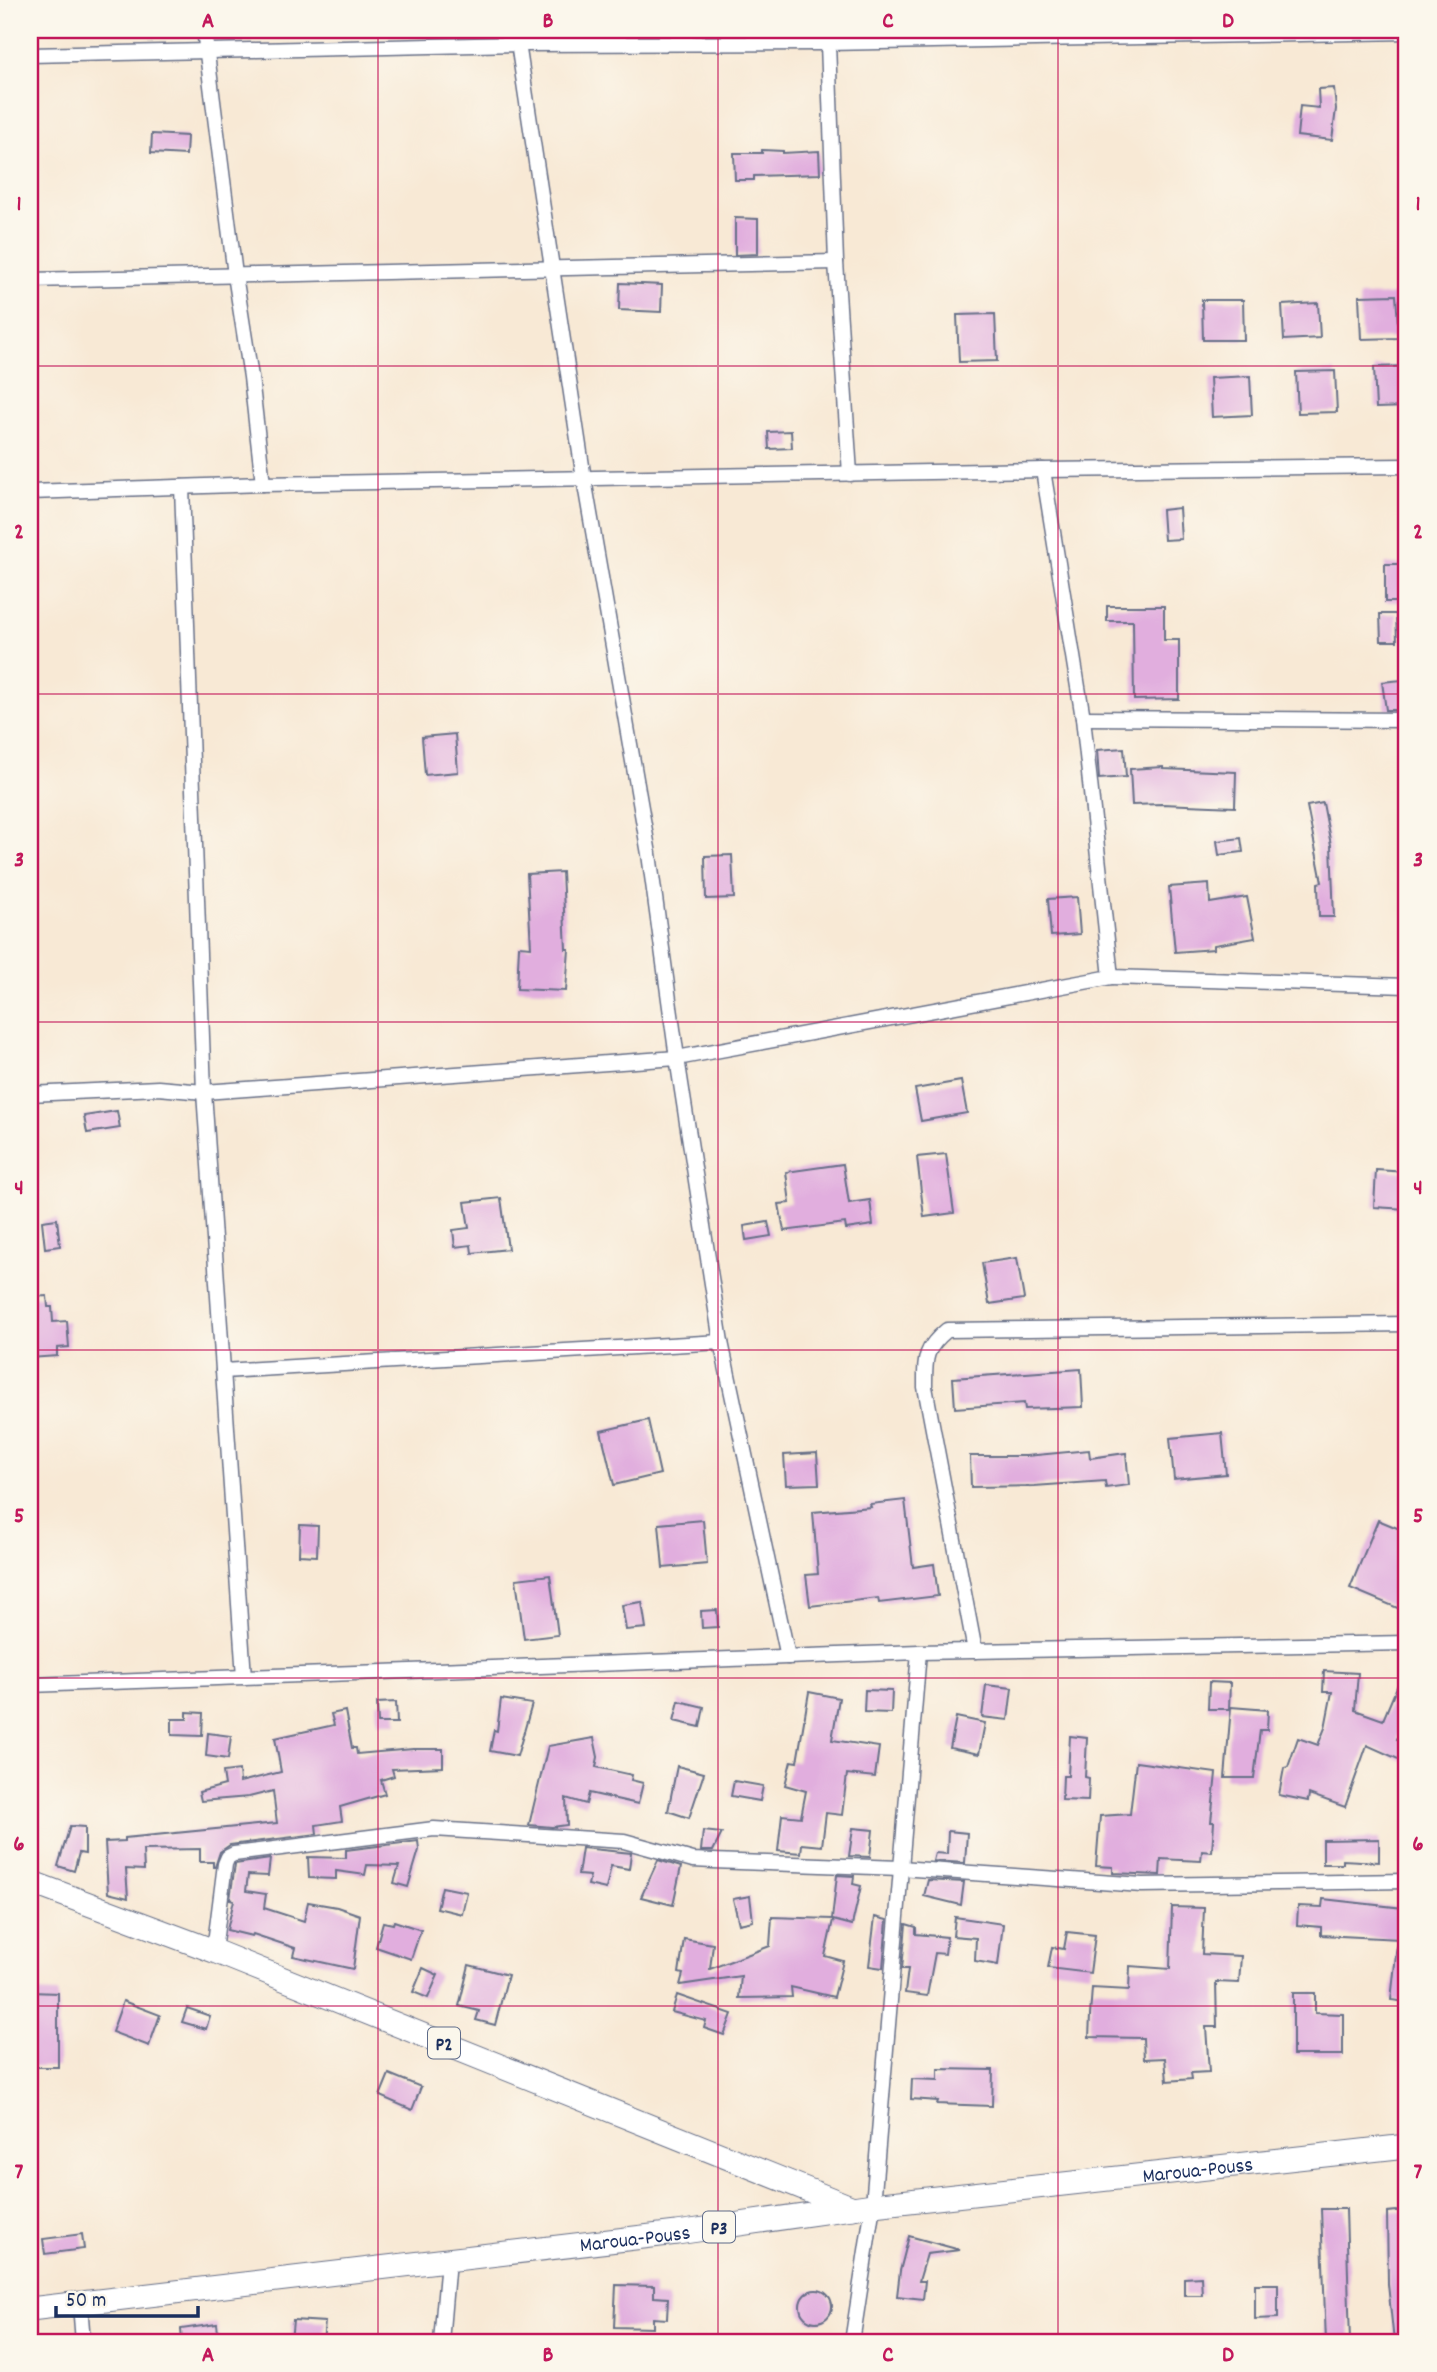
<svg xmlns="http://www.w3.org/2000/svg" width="1437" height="2372" font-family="Dekko,sans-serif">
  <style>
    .building { fill: #e1aede }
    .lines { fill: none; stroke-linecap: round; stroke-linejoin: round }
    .minor-casing { stroke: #687088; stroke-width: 17 }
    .primary-casing { stroke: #687088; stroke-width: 25 }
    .minor { stroke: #fff; stroke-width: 14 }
    .primary { stroke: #fff; stroke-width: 23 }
    .grid { fill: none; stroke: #c2185b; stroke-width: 2; stroke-opacity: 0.55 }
    .labels { text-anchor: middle; stroke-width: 5; stroke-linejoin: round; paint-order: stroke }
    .shield { fill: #fbf7ec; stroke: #5e6b89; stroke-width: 2 }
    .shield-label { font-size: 19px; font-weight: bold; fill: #1b2f5e }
    .street-label { font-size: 21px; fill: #1b2f5e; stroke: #fbf7ec }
    .neatline { fill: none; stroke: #c2185b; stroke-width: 2.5 }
    .grid-label { font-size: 23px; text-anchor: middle; font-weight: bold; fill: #c2185b }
  </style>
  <rect width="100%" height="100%" fill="#fbf7ec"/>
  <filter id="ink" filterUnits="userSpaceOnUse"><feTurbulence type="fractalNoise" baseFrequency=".0143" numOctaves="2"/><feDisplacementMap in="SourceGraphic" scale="14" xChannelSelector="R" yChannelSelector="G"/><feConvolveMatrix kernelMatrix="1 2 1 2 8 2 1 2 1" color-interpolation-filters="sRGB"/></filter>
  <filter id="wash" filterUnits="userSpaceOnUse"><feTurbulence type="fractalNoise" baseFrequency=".00686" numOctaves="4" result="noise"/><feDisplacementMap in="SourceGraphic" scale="28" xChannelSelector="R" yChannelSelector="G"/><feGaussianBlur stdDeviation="1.57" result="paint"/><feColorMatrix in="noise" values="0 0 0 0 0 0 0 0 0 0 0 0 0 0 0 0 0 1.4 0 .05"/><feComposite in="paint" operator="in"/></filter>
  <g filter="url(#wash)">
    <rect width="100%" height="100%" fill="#f8e9d5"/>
    <g id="blocks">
      <g class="building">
        <path d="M1334,88L1336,109L1332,140L1297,136L1300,106L1319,108L1318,89Z"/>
        <path d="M152,134L187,136L186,155L151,153Z"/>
        <path d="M762,150L783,151V153L819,151L820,174L754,176V180H735L734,153H762Z"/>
        <path d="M735,218L758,219V254L735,255Z"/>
        <path d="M620,283L662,285L661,312L619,310Z"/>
        <path d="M1396,295L1399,338L1361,339L1359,296Z"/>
        <path d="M1202,300H1243L1244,340H1203Z"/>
        <path d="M1318,303L1320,338L1284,340L1282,305Z"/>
        <path d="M995,314L997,361L959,362L957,315Z"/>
        <path d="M1407,366V407L1376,408L1374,367Z"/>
        <path d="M1335,371L1337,412L1298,413L1296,372Z"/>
        <path d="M1250,376L1252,415L1212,417L1210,378Z"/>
        <path d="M791,431L792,448L769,449L768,432Z"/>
        <path d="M1179,508L1181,539L1164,540L1162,510Z"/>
        <rect x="1385" y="564" width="22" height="38"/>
        <path d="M1107,606H1164V640H1179V699L1134,700L1133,621H1107Z"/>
        <path d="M1380,614H1396L1397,641H1381Z"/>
        <path d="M1402,680L1405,710H1386L1382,682Z"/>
        <path d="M455,734L458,772L425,775L422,737Z"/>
        <path d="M1124,748L1126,777L1099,779L1097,750Z"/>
        <path d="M1163,767V769L1236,772L1235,807L1162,804L1132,805L1130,769Z"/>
        <path d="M1323,803L1331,845L1334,917H1319L1318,883L1322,882L1307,806Z"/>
        <path d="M1241,838L1243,852L1219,855L1217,841Z"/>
        <path d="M732,855L734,898L706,899L705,856Z"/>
        <path d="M562,872L566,949H569L566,991L517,989L519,946L531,947L527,874Z"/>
        <path d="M1209,884L1210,903L1247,897L1255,938L1214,945V949L1175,952L1169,887Z"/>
        <path d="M1077,897L1080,934L1051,936L1048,899Z"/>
        <path d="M961,1081L967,1113L921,1121L915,1089Z"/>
        <path d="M117,1111L120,1128L87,1133L84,1116Z"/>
        <path d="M946,1154L954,1213L924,1217L917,1157Z"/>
        <path d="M843,1164L849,1203L870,1200L873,1225L846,1229L845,1223L784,1231L779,1204L790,1203L786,1172Z"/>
        <path d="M1376,1170L1407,1172V1209L1374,1207Z"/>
        <path d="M501,1198L508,1249L472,1253L471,1245L455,1247L453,1230L469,1228L465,1202Z"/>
        <path d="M57,1219L60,1246L45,1248L42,1221Z"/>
        <path d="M768,1222L771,1236L746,1240L744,1226Z"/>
        <path d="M1017,1258L1024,1299L989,1304L982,1263Z"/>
        <path d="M47,1296L48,1307H52L53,1322L67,1321L69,1347L57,1348V1356L30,1358V1297Z"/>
        <path d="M1081,1369L1083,1407L1025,1409L1024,1403L955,1408L953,1378Z"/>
        <path d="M648,1420L660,1474L614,1485L601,1431Z"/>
        <path d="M1222,1433L1226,1474L1174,1479L1170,1438Z"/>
        <path d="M1089,1450L1090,1458L1126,1453L1129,1485L1106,1488L1105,1481L1034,1486L971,1487L970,1456H1026Z"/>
        <path d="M817,1453L819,1484L786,1485L784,1455Z"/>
        <path d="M905,1500L913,1567L934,1564L938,1596L879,1603L878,1598L810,1606L806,1575L818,1574L813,1512L871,1507L870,1504Z"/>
        <path d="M703,1520L707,1564L663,1568L659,1524Z"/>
        <path d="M1378,1520L1407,1532V1612L1350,1588Z"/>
        <path d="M300,1525L318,1526L317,1556L299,1555Z"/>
        <path d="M550,1575L558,1635L524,1639L516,1579Z"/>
        <path d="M642,1602L646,1628L626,1630L622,1605Z"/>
        <path d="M717,1610L718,1627L702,1628L701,1611Z"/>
        <path d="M1407,1663V1715L1397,1739L1407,1744V1763L1367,1745L1345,1807L1309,1794L1308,1801L1279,1795L1284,1768L1288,1767L1298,1738L1318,1745L1325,1728L1332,1692H1323L1324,1671L1358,1673L1355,1710L1383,1720Z"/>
        <path d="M1209,1682L1230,1683L1229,1709H1208Z"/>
        <path d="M986,1685L1012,1688L1008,1720L982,1717Z"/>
        <path d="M865,1690L892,1691L891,1713L864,1712Z"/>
        <path d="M809,1692L839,1698L832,1740L879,1747L875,1777L847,1774L842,1815L826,1813L822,1846L802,1844L801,1853L778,1851L782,1815L801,1817L806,1791L785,1785L791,1761L797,1762Z"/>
        <path d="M501,1699L532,1704L517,1756L490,1751L494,1730L497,1731Z"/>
        <path d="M679,1701L704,1707L700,1727L674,1721Z"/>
        <path d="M396,1702L397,1723H378L377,1703Z"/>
        <path d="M1231,1707L1268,1710L1267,1730H1260L1254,1778H1225Z"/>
        <path d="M345,1711L352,1748H356L357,1754L413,1749H443V1767L392,1769L394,1776L381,1780L385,1794L340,1807L342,1821L316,1825L317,1834L230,1845L220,1852L215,1867H213V1862H200V1849L143,1850L144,1870L126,1869L128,1898L108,1893L105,1842L125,1841V1838L277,1823L273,1791L249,1797L201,1801L199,1792L225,1785L223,1772L239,1770L240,1782L281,1772L275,1738L334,1725L331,1714Z"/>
        <path d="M187,1712L203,1713L202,1736L172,1735V1719H187Z"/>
        <path d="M956,1717L985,1723L979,1754L950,1748Z"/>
        <path d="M208,1733L231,1736L228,1759L206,1756Z"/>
        <path d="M1070,1736L1087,1738L1085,1777L1089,1778L1088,1801L1062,1800L1063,1776H1068Z"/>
        <path d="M594,1738L598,1757L596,1767L632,1775L631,1780L643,1783L638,1804L589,1793L586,1804L566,1798L567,1825L552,1827L529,1825L548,1746Z"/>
        <path d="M1136,1762L1216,1773L1211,1822H1214L1212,1852L1202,1851L1201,1861L1161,1859L1160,1875L1113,1873V1867L1096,1866L1100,1816L1130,1814Z"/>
        <path d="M677,1766L704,1773L689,1818L668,1811Z"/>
        <path d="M734,1781L763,1786L760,1801L731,1796Z"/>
        <path d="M70,1826L85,1827V1854L79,1853L74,1871L58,1866Z"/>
        <path d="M853,1828L873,1830L870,1857L849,1856Z"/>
        <path d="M703,1831L722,1833L713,1851H701Z"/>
        <path d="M948,1831L967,1833L965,1863L933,1861L935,1853L947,1854Z"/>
        <path d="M1379,1839V1862L1343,1860V1864H1323V1840Z"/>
        <path d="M418,1841L419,1850L408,1887L394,1883L399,1866L367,1865L365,1875L336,1871V1879L309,1878L308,1857L346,1858V1850Z"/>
        <path d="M582,1848L631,1853L629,1869L611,1866L606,1889L588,1885L590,1876L578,1875Z"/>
        <path d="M270,1859L268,1876L248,1875L246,1891L266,1894L264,1908L304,1921L308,1902L337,1907L360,1915L353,1969L293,1956L295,1948L253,1934L252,1936L227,1930L234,1900L230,1899L235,1864Z"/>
        <path d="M658,1860L681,1867L673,1905L641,1897Z"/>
        <path d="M837,1875L854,1876L853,1884L861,1886L852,1925L833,1920L825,1956L843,1961L834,1997L791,1987L792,1997L739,1998L741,1976L680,1985L683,1974L679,1973L684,1939L713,1944L710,1969L770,1946L772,1917L832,1919Z"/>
        <path d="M928,1880L964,1882L961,1905L924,1896Z"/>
        <path d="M442,1887L467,1892L462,1914L437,1908Z"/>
        <path d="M750,1896L753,1921L739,1924L733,1899Z"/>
        <path d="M1323,1899L1403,1908L1400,1939L1321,1935V1927L1297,1925L1298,1906L1322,1907Z"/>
        <path d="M1172,1907L1204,1908L1202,1954L1241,1956L1239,1983L1216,1982L1217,2027H1206L1209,2072L1191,2073L1192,2079L1167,2081L1165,2058L1144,2059L1143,2038L1089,2037L1090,2016L1092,1988L1129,1990L1130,1966L1170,1969Z"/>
        <path d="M875,1917L887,1920L883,1968L869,1966Z"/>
        <path d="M955,1917L1003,1924L998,1965L975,1961L976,1938L953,1936Z"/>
        <path d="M394,1921L421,1930L411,1959L376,1947L383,1922L393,1924Z"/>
        <path d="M906,1924L916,1927V1934L947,1937L945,1954L935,1953L927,1996L905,1993L908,1969H902Z"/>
        <path d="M1067,1932L1095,1935L1090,1973L1048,1968L1052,1947L1064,1949Z"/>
        <path d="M1397,1945H1407V2002L1391,2000Z"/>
        <path d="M469,1965L508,1975L495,2025L476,2020L479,2011L459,2006Z"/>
        <path d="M423,1968L438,1975L428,1998L413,1992Z"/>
        <path d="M30,1992L58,1993V2067H30Z"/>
        <path d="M1293,1993H1315V2013L1343,2014V2055H1293Z"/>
        <path d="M677,1995L732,2014L724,2035L704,2028L706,2021L672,2012Z"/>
        <path d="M123,2001L160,2015L149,2046L112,2032Z"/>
        <path d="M187,2008L210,2016L206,2029L182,2022Z"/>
        <path d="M938,2069L993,2070L992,2106L937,2104L938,2101L911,2099L912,2079L938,2080Z"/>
        <path d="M389,2074L421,2087L412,2110L380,2096Z"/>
        <path d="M1321,2209H1346L1350,2342H1326Z"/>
        <path d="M1397,2211H1407V2342H1394L1388,2284L1387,2212Z"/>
        <path d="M82,2234L84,2249L45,2254L43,2239Z"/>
        <path d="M909,2236L960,2250L927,2254L919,2281H925L923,2299L897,2296L900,2271Z"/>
        <path d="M1201,2277L1202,2295H1184V2278Z"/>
        <path d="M1255,2284H1278V2318L1255,2319Z"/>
        <path d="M616,2285L654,2286V2297L668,2298L667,2319L653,2318V2328L614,2327Z"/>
        <circle cx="816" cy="2306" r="16"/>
        <path d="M293,2320L325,2322L323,2342H291Z"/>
        <path d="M217,2324L219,2342H182L181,2329Z"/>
      </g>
    </g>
  </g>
  <g filter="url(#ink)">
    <use href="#blocks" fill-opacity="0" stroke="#687088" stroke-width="2"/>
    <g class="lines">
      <g class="minor-casing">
        <g id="minor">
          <path d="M204,30L235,275L251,377L263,484"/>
          <path d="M516,30L584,479L649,854L677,1058L721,1342L788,1657"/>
          <path d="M828,43L836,262L850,474"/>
          <path d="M30,55L518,44L828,43L1407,32"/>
          <path d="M30,280L836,262"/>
          <path d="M1043,470L1083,718L1111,977L1407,986"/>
          <path d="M182,487L204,1092L244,1677"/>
          <path d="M30,492L263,484L1043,470L1407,466"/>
          <path d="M1083,718L1407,720"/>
          <path d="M30,1094L158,1088L204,1092L677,1058L1111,977"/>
          <path d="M223,1371L721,1342"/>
          <path d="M975,1651L925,1387C925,1358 924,1349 947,1330L1407,1324"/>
          <path d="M30,1685L919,1652L1407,1643"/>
          <path d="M214,1951L225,1864L228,1857L234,1854L434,1829L624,1841L693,1860L713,1861L900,1868L1142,1885L1407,1881"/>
          <path d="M80,2304L83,2342"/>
          <path d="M441,2342L448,2260"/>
          <path d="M852,2342L873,2205L919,1652"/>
        </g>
      </g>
      <g class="primary-casing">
        <g id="primary">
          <path d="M30,1882L214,1951L853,2208"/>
          <path id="s1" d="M30,2309L677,2233L873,2205L1407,2146"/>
        </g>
      </g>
      <use href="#minor" class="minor"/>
      <use href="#primary" class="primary"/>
    </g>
  </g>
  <path class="grid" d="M378,30V2342M718,30V2342M1058,30V2342M30,366H1407M30,694H1407M30,1022H1407M30,1350H1407M30,1678H1407M30,2006H1407"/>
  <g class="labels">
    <g class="shield">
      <rect x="428" y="2027.5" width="32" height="31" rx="5"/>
      <rect x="703" y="2211.5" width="32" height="31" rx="5"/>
    </g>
    <g class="shield-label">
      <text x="444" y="2050">P2</text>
      <text x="719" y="2234">P3</text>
    </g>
    <g class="street-label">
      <text dy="7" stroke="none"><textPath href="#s1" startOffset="1176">Maroua-Pouss</textPath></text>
      <text dy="7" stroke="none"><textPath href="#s1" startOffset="609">Maroua-Pouss</textPath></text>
    </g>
  </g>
  <rect width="1437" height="2372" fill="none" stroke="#fbf7ec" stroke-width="77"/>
  <path d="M56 2306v10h142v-10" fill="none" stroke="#1b2f5e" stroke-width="3.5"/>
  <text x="66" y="2306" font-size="21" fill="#1b2f5e" stroke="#fbf7ec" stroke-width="5" paint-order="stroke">50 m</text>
  <rect x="38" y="38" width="1360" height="2296" class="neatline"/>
  <g class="grid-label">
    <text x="208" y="27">A</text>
    <text x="548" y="27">B</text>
    <text x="888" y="27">C</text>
    <text x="1228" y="27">D</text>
    <text x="19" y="210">1</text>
    <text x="1418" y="210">1</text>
    <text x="19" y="538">2</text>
    <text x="1418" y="538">2</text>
    <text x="19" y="866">3</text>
    <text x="1418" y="866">3</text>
    <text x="19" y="1194">4</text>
    <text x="1418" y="1194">4</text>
    <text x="19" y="1522">5</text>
    <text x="1418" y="1522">5</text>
    <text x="19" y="1850">6</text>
    <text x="1418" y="1850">6</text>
    <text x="19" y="2178">7</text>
    <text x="1418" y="2178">7</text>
    <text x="208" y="2361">A</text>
    <text x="548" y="2361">B</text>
    <text x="888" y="2361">C</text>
    <text x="1228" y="2361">D</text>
  </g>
</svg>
